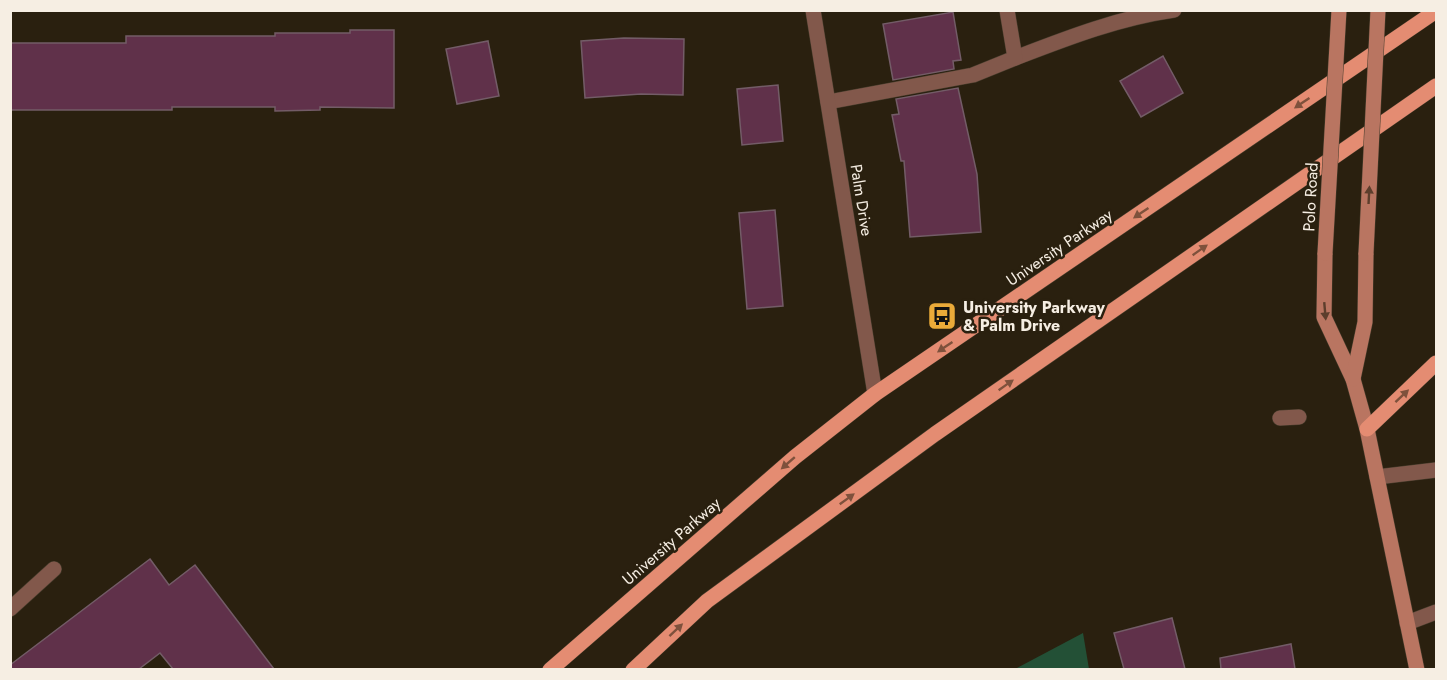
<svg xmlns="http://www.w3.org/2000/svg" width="1447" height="680" font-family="Jost,sans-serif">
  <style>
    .green { fill: #235036 }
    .building { fill: #60314a; stroke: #735c67; stroke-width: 1.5 }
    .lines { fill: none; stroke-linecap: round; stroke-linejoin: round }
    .lane-casing { stroke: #473d2d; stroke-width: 16 }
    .street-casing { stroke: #473d2d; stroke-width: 16 }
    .secondary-casing { stroke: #473d2d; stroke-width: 16 }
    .primary-casing { stroke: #473d2d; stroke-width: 16 }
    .lane { stroke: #82584b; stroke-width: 15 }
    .street { stroke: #82584b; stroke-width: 15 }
    .secondary { stroke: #b97561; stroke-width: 15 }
    .primary { stroke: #e48c72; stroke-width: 15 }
    .secondary-bridge-casing { stroke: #473d2d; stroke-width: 16; stroke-linecap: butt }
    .secondary-bridge { stroke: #b97561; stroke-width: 15 }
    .oneway { fill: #7e513c }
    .oneway2 { fill: #5c3e2c }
    .labels { text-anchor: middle; stroke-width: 5; stroke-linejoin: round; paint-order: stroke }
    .street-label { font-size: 16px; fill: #f6eee3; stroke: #2a200f }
    .poi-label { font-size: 16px; font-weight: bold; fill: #f6eee3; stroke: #2a200f; text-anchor: start }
  </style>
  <rect width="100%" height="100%" fill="#2a200f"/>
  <path class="green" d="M1083,633L1089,669H1015Z"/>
  <g class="building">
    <path d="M953,12L961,60L953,61L954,69L893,80L883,24Z"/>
    <path d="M350,30H394V108L320,107V110L275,111V107H172V110H10V43H126V36H275V33H350Z"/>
    <path d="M624,38L684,39L683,95L641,94L585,98L581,41Z"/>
    <path d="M488,41L499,96L457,104L446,49Z"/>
    <path d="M1163,56L1183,93L1141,117L1120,81Z"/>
    <path d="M778,85L783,141L742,145L737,89Z"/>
    <path d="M958,88L977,174L981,232L910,237L904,161H901L892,115L899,114L896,99Z"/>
    <path d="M775,210L783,306L747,309L739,213Z"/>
    <path d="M150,559L169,585L195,565L274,669H173L160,653L139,669H10V665Z"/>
    <path d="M1172,618L1185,669H1124L1114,633Z"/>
    <path d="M1291,644L1295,669H1221L1220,658Z"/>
  </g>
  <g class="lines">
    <g class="lane-casing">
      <g id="lane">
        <path d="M1015,58C1067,38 1118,18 1174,10"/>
        <path d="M828,102L973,75L1015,58L1007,10"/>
        <path d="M1280,418L1299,417"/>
        <path d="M1377,477L1436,470"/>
        <path d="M10,609L54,569"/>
        <path d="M1407,623L1436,612"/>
      </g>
    </g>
    <g class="street-casing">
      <path id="street" d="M813,10L875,394"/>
    </g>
    <g class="secondary-casing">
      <g id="secondary">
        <path d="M1325,253L1324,317L1353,379L1367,429L1417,670"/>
        <path d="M1353,379L1365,322L1366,253"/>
      </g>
    </g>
    <g class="primary-casing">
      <g id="primary">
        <path d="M1367,429L1436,363"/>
        <path d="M550,670L795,457L875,394L1436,11"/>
        <path d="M633,670L707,601L935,434L1436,86"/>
      </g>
    </g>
    <use href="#lane" class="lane"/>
    <use href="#street" class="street"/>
    <use href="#secondary" class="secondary"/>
    <use href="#primary" class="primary"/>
    <g class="secondary-bridge-casing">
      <g id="secondary-bridge">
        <path d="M1325,253L1339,10"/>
        <path d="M1366,253L1378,10"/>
      </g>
    </g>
    <use href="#secondary-bridge" class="secondary-bridge"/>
  </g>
  <defs><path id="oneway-solid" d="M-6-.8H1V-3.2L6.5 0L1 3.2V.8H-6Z" transform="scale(1.5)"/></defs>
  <g class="oneway">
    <use href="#oneway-solid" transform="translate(1302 103) rotate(146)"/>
    <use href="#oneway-solid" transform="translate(1141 213) rotate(146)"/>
    <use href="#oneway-solid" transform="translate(1200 250) rotate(-35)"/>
    <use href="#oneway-solid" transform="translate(945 347) rotate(146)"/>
    <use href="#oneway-solid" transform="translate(1006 385) rotate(-35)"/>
    <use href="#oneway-solid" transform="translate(1402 396) rotate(-43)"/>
    <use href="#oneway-solid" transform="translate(788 463) rotate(139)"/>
    <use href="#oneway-solid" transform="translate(847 499) rotate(-36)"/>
    <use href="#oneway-solid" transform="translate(676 630) rotate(-43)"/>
  </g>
  <g class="oneway2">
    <use href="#oneway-solid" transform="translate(1369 195) rotate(-87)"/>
    <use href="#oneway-solid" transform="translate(1325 311) rotate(85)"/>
  </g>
  <defs>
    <g id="bus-square" transform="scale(1.5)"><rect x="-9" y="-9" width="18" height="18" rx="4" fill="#eaaa39" stroke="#2a200f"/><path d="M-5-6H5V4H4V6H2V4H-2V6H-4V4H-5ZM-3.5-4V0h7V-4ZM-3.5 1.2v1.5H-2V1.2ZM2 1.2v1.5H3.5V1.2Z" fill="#111"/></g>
  </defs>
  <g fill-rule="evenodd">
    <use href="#bus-square" x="942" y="316"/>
  </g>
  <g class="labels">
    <g class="street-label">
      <text transform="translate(1310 197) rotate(-87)" y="6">Polo Road</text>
      <text transform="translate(862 200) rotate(81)" y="6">Palm Drive</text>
      <text transform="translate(1059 247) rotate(-34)" y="6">University Parkway</text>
      <text transform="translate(671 541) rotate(-41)" y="6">University Parkway</text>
    </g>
    <g class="poi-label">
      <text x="963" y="313">University Parkway<tspan x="963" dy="18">&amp; Palm Drive</tspan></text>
    </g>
  </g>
  <rect width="1447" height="680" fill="none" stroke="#f6eee3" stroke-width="24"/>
</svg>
